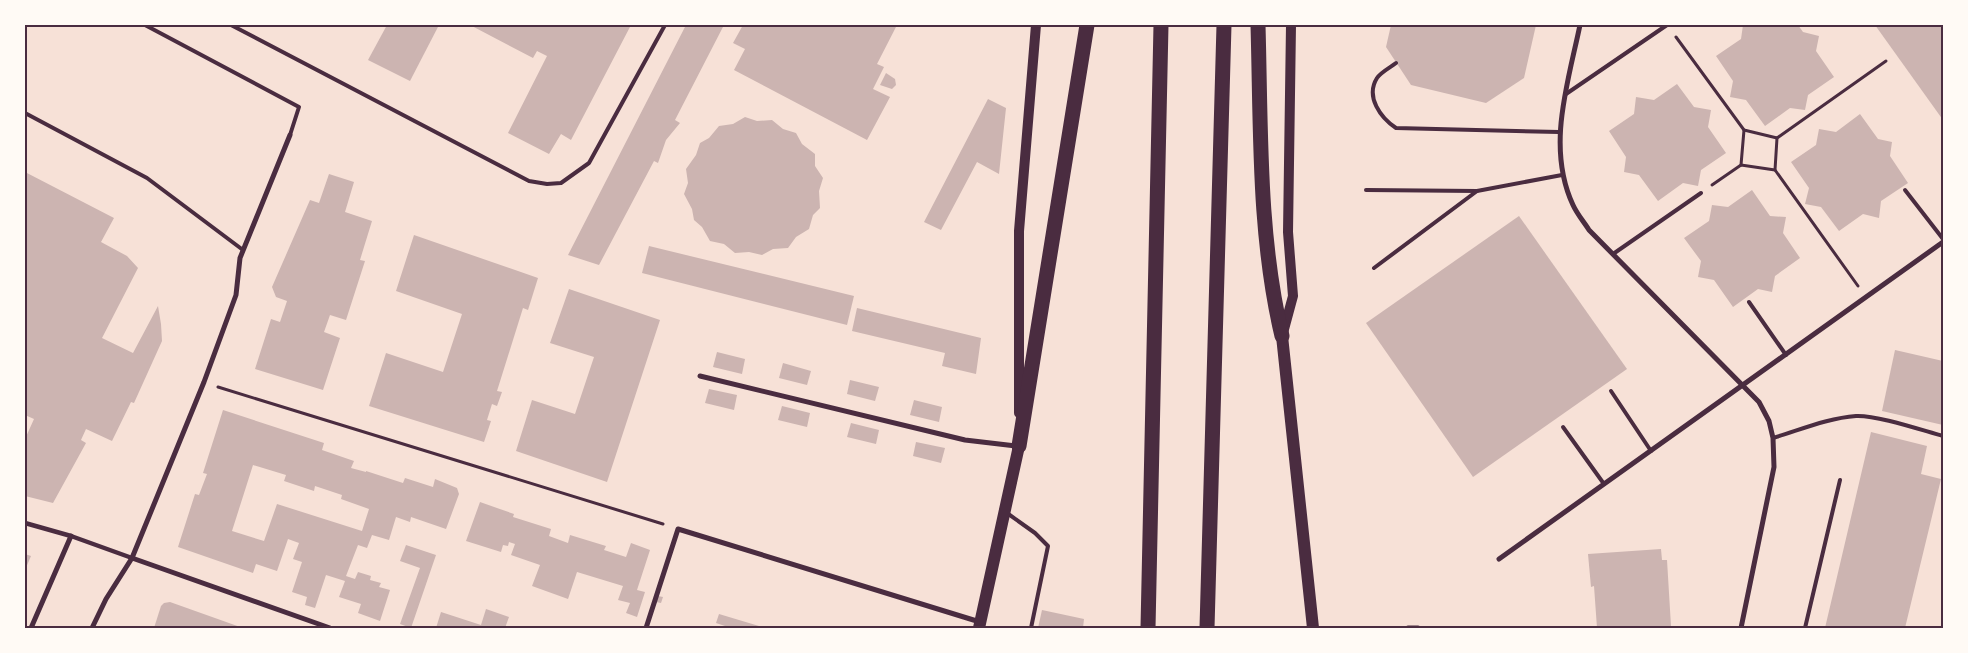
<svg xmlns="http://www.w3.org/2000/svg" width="1968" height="653" font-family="Lato,sans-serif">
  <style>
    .building { fill: #ccb4b1; fill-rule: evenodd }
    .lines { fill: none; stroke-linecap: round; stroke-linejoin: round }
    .path { stroke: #4a2c40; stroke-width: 3 }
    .service { stroke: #4a2c40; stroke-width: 4 }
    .pedestrian { stroke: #4a2c40; stroke-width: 4.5 }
    .minor { stroke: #4a2c40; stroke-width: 5 }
    .secondary { stroke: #4a2c40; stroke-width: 10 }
    .primary { stroke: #4a2c40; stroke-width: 12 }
    .motorway { stroke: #4a2c40; stroke-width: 15 }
    .neatline { fill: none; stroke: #4a2c40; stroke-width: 2 }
  </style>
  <rect width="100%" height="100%" fill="#f7e1d7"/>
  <g class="building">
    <path d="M387,25H439L410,81L368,60Z"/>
    <path d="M470,25H631L571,140L561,134L549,154L508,133L547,56L537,51L533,58Z"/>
    <path d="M686,25H724L675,120L680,123L666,140L658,163L654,161L599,265L568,255Z"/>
    <path d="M743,25H897L877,64L884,67L873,89L890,97L867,140L734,70L745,49L733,43Z"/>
    <path d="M1391,25H1536L1524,78L1486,103L1411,85L1386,47Z"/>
    <path d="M1743,25H1798L1803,32L1819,36L1816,51L1834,77L1808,95L1805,110L1790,108L1765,126L1746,100L1730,97L1733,81L1716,56L1741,39Z"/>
    <path d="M1875,25H1943V120Z"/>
    <path d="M886,73L895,79L896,85L892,89L880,85Z"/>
    <path d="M1677,84L1694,107L1711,110L1708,127L1726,153L1701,170L1698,186L1683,183L1658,201L1639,175L1624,172L1626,157L1609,131L1634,114L1636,97L1654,100Z"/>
    <path d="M988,99L1006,108L999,174L977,162L941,230L924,222Z"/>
    <path d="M1860,114L1878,139L1892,142L1890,156L1908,183L1881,201L1879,218L1863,214L1839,231L1821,207L1805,204L1809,188L1791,162L1816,145L1819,129L1836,132Z"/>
    <path d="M745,117L757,121L772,120L783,129L796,133L802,144L815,154V166L823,178L819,191L820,208L813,215L809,229L796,237L788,248L773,249L762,255L749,252L735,253L724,244L710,241L702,227L694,220L692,209L684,194L688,183L686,169L696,155L700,143L709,138L719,126L733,124Z"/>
    <path d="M25,172L114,218L101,242L127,256L138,268L102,338L133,353L158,306L161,324L162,341L134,403L131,402L112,441L86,429L81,440L86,443L53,503L25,496V439L34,419L25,415Z"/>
    <path d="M329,174L354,182L345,212L372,221L360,260L365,261L346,320L330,315L324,332L340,338L323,390L255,369L271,319L280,322L287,301L276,297L272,287L310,200L319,203Z"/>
    <path d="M1752,190L1770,216L1786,217L1783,233L1800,258L1775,276L1772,292L1758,289L1733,307L1714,280L1698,277L1701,261L1684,238L1709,221L1712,205L1728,207Z"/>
    <path d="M1519,216L1627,369L1473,477L1366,323Z"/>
    <path d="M414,235L538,278L528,310L523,308L497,391L502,392L497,406L492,404L487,420L491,421L484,442L369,406L386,353L443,372L462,314L396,291Z"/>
    <path d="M649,246L854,296L847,325L642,273Z"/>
    <path d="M569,289L660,320L607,482L516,451L532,400L575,414L594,357L550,343Z"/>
    <path d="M857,308L981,338L976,374L942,366L945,353L852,331Z"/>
    <path d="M1895,350L1943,361V425L1882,411Z"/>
    <path d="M717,352L745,359L742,374L713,367Z"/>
    <path d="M783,363L811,371L807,385L779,378Z"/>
    <path d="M850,380L879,387L875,401L847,394Z"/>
    <path d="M709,389L737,395L734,410L705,403Z"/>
    <path d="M914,400L942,407L939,422L910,415Z"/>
    <path d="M782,406L810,413L807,427L778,420Z"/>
    <path d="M223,410L324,443L322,450L354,461L351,468L366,472V471L403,483L405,478L433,487L435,479L457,488L459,494L446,529L411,517L410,522L396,517L389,540L372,535L367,548L358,545L346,576L355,579L358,572L371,576L370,580L381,583L379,587L390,590L380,621L358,613L361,604L339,597L345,581L326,575L315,608L305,605L307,597L292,592L302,562L293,559L299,543L288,539L277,571L256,564L253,573L178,547L195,494L199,495L207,474L203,473ZM253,465L286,475L284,481L314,491L315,486L342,495L341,499L369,509L362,531L277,504L264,541L232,531Z"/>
    <path d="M851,423L879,430L876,444L847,437Z"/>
    <path d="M1871,432L1927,446L1921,474L1941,479L1905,628H1825Z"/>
    <path d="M916,442L945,448L941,463L913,456Z"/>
    <path d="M480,502L514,514L513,517L551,529L549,536L568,543L570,535L606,546L604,550L626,557L631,543L650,550L637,590L645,592L637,617L626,613L630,603L618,600L623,586L577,572L568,599L532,586L540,565L511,555L515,544L509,542L508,546L503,545L501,552L466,541Z"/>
    <path d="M406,545L436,555L411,628L400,624L420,568L400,561Z"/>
    <path d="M1661,549L1662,560H1667L1671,626L1597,628L1594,586L1591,587L1588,554Z"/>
    <path d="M25,554L31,556L25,570Z"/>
    <path d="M658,596L663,597L661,603L656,602Z"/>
    <path d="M170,602L243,628H154L161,606L164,603Z"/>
    <path d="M486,609L509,617L505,628H436L441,612L481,625Z"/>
    <path d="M1042,610L1084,619L1083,628H1038Z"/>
    <path d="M719,614L759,626L758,628H731L716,623Z"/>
  </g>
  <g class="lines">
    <g class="path">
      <path d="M1676,37L1744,130L1777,138L1886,61"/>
      <path d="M1777,138L1775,170L1858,286"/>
      <path d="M1741,165L1744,130"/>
      <path d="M1712,185L1741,165L1775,170"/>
      <path d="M218,387L663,524"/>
    </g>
    <g class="service">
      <path d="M145,25L299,107L290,135"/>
      <path d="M231,25L529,181L547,184L561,183L589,163L665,25"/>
      <path d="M1396,63C1391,67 1381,72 1377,78C1365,97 1381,118 1396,128L1559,132"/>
      <path d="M1566,94L1667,25"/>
      <path d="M25,113L147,178L243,250"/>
      <path d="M1366,190L1477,191L1562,175"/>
      <path d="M1905,190L1943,239"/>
      <path d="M1613,254L1701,193"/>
      <path d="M1374,268L1477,191"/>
      <path d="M1749,302L1786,355"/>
      <path d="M1611,391L1651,451"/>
      <path d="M1563,427L1604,484"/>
      <path d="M1773,438C1800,430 1828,418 1856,416C1877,415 1921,430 1943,436"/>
      <path d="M1007,513L1035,533L1048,546L1031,628"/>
      <path d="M1805,628L1840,480"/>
    </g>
    <path class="pedestrian" d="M25,523L71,536L132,558"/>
    <g class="minor">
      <path d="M1580,25C1568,83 1546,147 1573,205C1577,214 1584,222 1589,230L1759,402L1769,421L1773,438L1774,467L1741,628"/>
      <path d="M700,376L965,440L1016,446"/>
      <path d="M132,558L330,628"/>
      <path d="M1499,559L1943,242"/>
      <path d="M31,628L71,536"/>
      <path d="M92,628L106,599L132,558L204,382L236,295L240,258L290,135"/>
      <path d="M646,628L678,529L980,622"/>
      <path d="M1408,628H1418"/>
    </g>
    <g class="secondary">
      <path d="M1283,333L1293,296L1288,232L1291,25"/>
      <path d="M1019,413V231L1036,25"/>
    </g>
    <g class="primary">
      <path d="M1282,336L1313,628"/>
      <path d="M979,628L1019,446"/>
    </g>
    <g class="motorway">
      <path d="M1258,25C1261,129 1258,235 1282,336"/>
      <path d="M1019,446L1087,25"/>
      <path d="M1148,628L1161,25"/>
      <path d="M1207,628L1224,25"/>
    </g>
  </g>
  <rect width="1968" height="653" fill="none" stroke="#fffaf5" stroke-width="52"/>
  <rect x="26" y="26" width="1916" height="601" class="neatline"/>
</svg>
